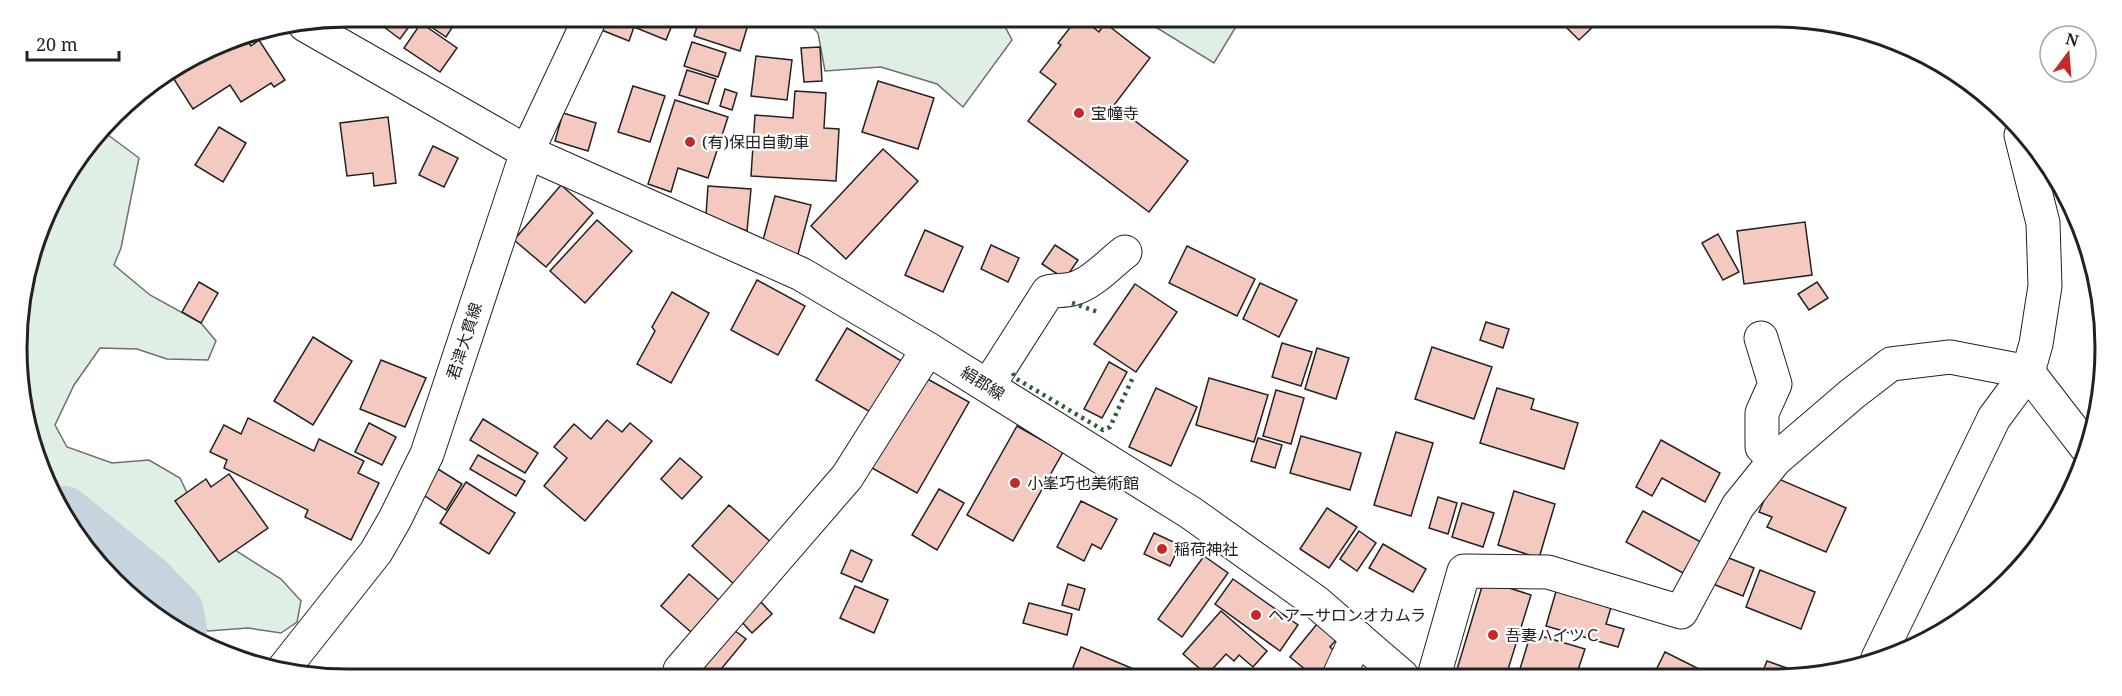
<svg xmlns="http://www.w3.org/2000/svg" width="2122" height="696" font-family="'Noto Serif','Noto Sans JP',serif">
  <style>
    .green { fill: #e0efe3; stroke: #6f6f6f; stroke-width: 1.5 }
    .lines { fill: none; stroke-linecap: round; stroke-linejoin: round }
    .river { stroke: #c7d3dd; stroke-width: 56 }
    .building { fill: #f3c9c0; stroke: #222; stroke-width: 1.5 }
    .minor-casing { stroke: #222; stroke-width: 35 }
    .major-casing { stroke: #222; stroke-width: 35 }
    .minor { stroke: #fff; stroke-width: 33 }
    .major { stroke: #fff; stroke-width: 33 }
    .hedge { stroke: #2f5e38; stroke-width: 4.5; stroke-dasharray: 3 4.5; stroke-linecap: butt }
    .poi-dot { fill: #c62828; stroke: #fff; stroke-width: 2 }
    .labels { text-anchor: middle; stroke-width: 4.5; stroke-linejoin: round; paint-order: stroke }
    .poi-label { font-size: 16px; fill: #222; stroke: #fff; text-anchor: start }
    .street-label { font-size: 16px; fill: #222; stroke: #fff }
    .rim { fill: none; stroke: #222; stroke-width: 3 }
  </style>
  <rect width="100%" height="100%" fill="#fff"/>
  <g class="green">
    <path d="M804,18L1001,19L1012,40L963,107L937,84L881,67L825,71L818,33Z"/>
    <path d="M1144,20H1240L1214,63Z"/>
    <path d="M104,132L139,158L121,248L114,265L150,295L201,323L216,341L208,360L167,359L137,349L100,348L74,385L55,425L67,447L112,463L149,460L180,478L196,512L219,540L281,579L301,601L297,622L281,633L248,628L208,631L171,598L128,546C112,543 85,544 73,532L28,433L19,305L51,201Z"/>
  </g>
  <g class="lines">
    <path class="river" d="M64,514L147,582L176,612L179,630"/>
  </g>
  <g class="building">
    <path d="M386,17H416L400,39L380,24Z"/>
    <path d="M432,17H459L446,37L427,24Z"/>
    <path d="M604,18H675L666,40L634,27L629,41L599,29Z"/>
    <path d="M700,18H750L740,51L694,36Z"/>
    <path d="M1076,20H1084L1099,32L1105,23L1150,58L1114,105L1188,161L1149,212L1028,121L1056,84L1040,72L1061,45L1058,43Z"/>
    <path d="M1561,22H1598L1579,40Z"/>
    <path d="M421,23L457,48L440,72L404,48Z"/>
    <path d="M245,37L251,46L259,40L285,80L274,87L271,83L241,102L230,85L193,109L170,73L221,42Z"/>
    <path d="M692,42L726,53L718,77L684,66Z"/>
    <path d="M820,47L822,81L804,82L801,48Z"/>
    <path d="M756,56L792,60L787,100L751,96Z"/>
    <path d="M687,70L716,79L708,104L679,95Z"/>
    <path d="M878,81L934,98L918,149L862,132Z"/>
    <path d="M633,86L665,96L650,142L618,132Z"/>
    <path d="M725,89L737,93L732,110L720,106Z"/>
    <path d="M795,91L826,93L824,128L839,129L836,181L751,176L755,115L793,118Z"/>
    <path d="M675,100L728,117L708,178L678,168L671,192L648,184Z"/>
    <path d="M563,113L596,123L588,151L555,141Z"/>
    <path d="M388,117L396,183L374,186L373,173L347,176L340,123Z"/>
    <path d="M219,127L246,143L223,182L195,165Z"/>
    <path d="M433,146L458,158L444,187L419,175Z"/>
    <path d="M883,149L918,181L846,259L811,226Z"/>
    <path d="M561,185L593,213L546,267L514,240Z"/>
    <path d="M708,186L751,189L747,231L706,215Z"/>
    <path d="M775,196L811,205L797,258L763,240Z"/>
    <path d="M597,220L632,251L585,303L550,271Z"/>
    <path d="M1805,222L1812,275L1744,284L1737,231Z"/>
    <path d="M925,230L963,247L943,292L905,275Z"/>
    <path d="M1718,234L1739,272L1723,280L1702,243Z"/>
    <path d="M991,245L1019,258L1008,282L981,269Z"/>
    <path d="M1055,245L1078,260L1065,279L1042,264Z"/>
    <path d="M1187,246L1255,279L1237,316L1169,283Z"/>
    <path d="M757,280L805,306L778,355L731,330Z"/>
    <path d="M199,282L218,293L201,323L182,312Z"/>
    <path d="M1817,282L1828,298L1809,310L1798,294Z"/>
    <path d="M1260,283L1297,300L1279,337L1243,319Z"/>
    <path d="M1135,284L1177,312L1136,372L1094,344Z"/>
    <path d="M672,292L709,313L671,383L637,364L655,331L652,327Z"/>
    <path d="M1486,322L1509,329L1503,348L1480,340Z"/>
    <path d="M847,328L903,362L872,413L816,380Z"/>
    <path d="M313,337L352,361L313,425L274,401Z"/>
    <path d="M1282,343L1312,352L1301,386L1272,377Z"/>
    <path d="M1432,347L1492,367L1474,419L1415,399Z"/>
    <path d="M1317,348L1349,358L1336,399L1305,389Z"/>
    <path d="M381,360L426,378L405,427L360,409Z"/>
    <path d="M1109,362L1127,372L1102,418L1084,409Z"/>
    <path d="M924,377L969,402L917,493L872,468Z"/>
    <path d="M1209,378L1268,395L1254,442L1196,425Z"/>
    <path d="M1156,388L1197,407L1171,466L1129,447Z"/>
    <path d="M1497,388L1534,399L1531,409L1578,423L1564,469L1480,443Z"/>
    <path d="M1276,390L1304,398L1291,444L1263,436Z"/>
    <path d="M248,418L314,451L319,439L364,461L358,473L379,483L351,540L305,517L308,510L224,468L227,460L210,452L224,425L241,434Z"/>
    <path d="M483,419L538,453L525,473L470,440Z"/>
    <path d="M607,420L622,432L630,423L652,441L585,521L544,486L567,458L554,447L574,424L591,439Z"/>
    <path d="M369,423L396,437L382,465L355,452Z"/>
    <path d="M1017,426L1063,452L1013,541L967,515Z"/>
    <path d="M1396,432L1433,443L1411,516L1374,505Z"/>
    <path d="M1301,436L1361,453L1350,490L1290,473Z"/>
    <path d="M1258,438L1282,445L1275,468L1251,461Z"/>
    <path d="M1661,440L1720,473L1705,502L1662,478L1652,496L1636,487Z"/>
    <path d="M478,455L525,481L516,496L470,469Z"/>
    <path d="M680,458L702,477L682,499L661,479Z"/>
    <path d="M438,469L462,484L446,510L422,494Z"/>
    <path d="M229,474L268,528L219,562L175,501L206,479L211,487Z"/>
    <path d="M1774,477L1846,508L1826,552L1767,527L1772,517L1759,512Z"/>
    <path d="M466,482L515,513L489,554L440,523Z"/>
    <path d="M939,489L964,503L937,550L912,535Z"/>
    <path d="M1514,491L1555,504L1539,558L1498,545Z"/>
    <path d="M1438,497L1457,503L1448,534L1429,528Z"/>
    <path d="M1081,501L1117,519L1101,549L1092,544L1084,561L1057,547Z"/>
    <path d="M1462,503L1494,513L1483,547L1452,537Z"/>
    <path d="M729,505L773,544L735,585L692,546Z"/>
    <path d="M1327,508L1357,527L1329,568L1300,549Z"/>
    <path d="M1643,511L1701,542L1683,573L1626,542Z"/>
    <path d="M1359,531L1376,543L1357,571L1340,559Z"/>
    <path d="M1154,533L1180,545L1170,566L1144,554Z"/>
    <path d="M1383,544L1426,569L1413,592L1369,568Z"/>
    <path d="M851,550L872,560L862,582L841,573Z"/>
    <path d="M1204,556L1228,573L1182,637L1158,619Z"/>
    <path d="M1724,556L1754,568L1743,596L1713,584Z"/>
    <path d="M1760,570L1815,592L1801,629L1746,607Z"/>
    <path d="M689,574L719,600L691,632L661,606Z"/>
    <path d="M1233,579L1298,625L1280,651L1215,604Z"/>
    <path d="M1484,580L1531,595L1506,676H1455Z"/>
    <path d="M1068,584L1085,589L1079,610L1062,605Z"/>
    <path d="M855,586L888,600L874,633L840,618Z"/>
    <path d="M1557,588L1612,604L1606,624L1624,629L1618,647L1546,626Z"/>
    <path d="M760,601L772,614L752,633L739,619Z"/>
    <path d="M1029,603L1072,614L1067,635L1023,623Z"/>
    <path d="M1221,611L1267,651L1253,667L1239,655L1234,661L1226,654L1207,675L1183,654Z"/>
    <path d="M1317,624L1336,640L1330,647L1341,657L1325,675H1312L1290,657Z"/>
    <path d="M731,628L746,639L717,674H701L696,670Z"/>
    <path d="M1531,633L1585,649L1576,676H1530L1519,672Z"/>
    <path d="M1081,647L1136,670L1134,675H1070Z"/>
    <path d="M1665,652L1713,676H1653Z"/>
    <path d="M1767,661L1812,677L1761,676Z"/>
    <path d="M1612,669L1626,676H1608Z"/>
  </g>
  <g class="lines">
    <g class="minor-casing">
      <g id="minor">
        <path d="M305,25L527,152"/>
        <path d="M2021,135L2043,223L2045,286L2036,344L2028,372L2086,447"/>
        <path d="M1761,338L1775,384L1762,413V447L1775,460"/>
        <path d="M988,386L1048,292C1056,290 1064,291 1072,289C1092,284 1109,264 1125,252"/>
        <path d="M680,670L847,477L928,349"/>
        <path d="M1339,676L1357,637"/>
        <path d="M1434,676L1464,571L1548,572L1681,612L1738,506L1775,460L1852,394L1891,364L1950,357L2028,372L1994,418L1878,658"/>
      </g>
    </g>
    <g class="major-casing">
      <g id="major">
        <path d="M527,152L801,274L928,349L1191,513L1316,602L1402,676"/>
        <path d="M281,672L376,552L395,519L427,454L527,152L590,18"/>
      </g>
    </g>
    <use href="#minor" class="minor"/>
    <use href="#major" class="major"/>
    <g class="hedge">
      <path d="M1072,303L1098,312"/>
      <path d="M1013,373L1015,378L1103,430L1110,427L1134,375"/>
    </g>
  </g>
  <g class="poi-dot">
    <circle cx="1079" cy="113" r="6"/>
    <circle cx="690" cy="142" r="6"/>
    <circle cx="1015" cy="483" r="6"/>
    <circle cx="1162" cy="549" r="6"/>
    <circle cx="1256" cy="615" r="6"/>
    <circle cx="1493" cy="635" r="6"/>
  </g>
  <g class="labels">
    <g class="poi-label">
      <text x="1091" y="119">宝幢寺</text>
      <text x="702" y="148">(有)保田自動車</text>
      <text x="1027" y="489">小峯巧也美術館</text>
      <text x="1174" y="555">稲荷神社</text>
      <text x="1268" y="621">ヘアーサロンオカムラ</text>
      <text x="1505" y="641">吾妻ハイツＣ</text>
    </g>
    <g class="street-label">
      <text transform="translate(464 341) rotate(-72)" y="6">君津大貫線</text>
      <text transform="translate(983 383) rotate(32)" y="6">絹郡線</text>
    </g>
  </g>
  <path d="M0 0H2122V696H0ZM348 27H1774A321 321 0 0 1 2095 348V348A321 321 0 0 1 1774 669H348A321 321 0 0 1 27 348V348A321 321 0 0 1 348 27Z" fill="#fff" fill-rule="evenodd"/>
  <path class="rim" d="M348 27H1774A321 321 0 0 1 2095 348V348A321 321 0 0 1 1774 669H348A321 321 0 0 1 27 348V348A321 321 0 0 1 348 27Z"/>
  <g transform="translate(2068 54) rotate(16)"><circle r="28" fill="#ffffff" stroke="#a7a7a7" stroke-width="1.5"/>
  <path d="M0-4.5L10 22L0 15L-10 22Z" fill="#c62828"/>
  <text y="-9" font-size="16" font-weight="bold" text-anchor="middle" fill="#222222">N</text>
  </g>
  <path d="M27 51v9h92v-9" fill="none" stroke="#222222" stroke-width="3"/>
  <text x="36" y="51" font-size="18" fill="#222222" stroke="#ffffff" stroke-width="4.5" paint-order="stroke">20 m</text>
</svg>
